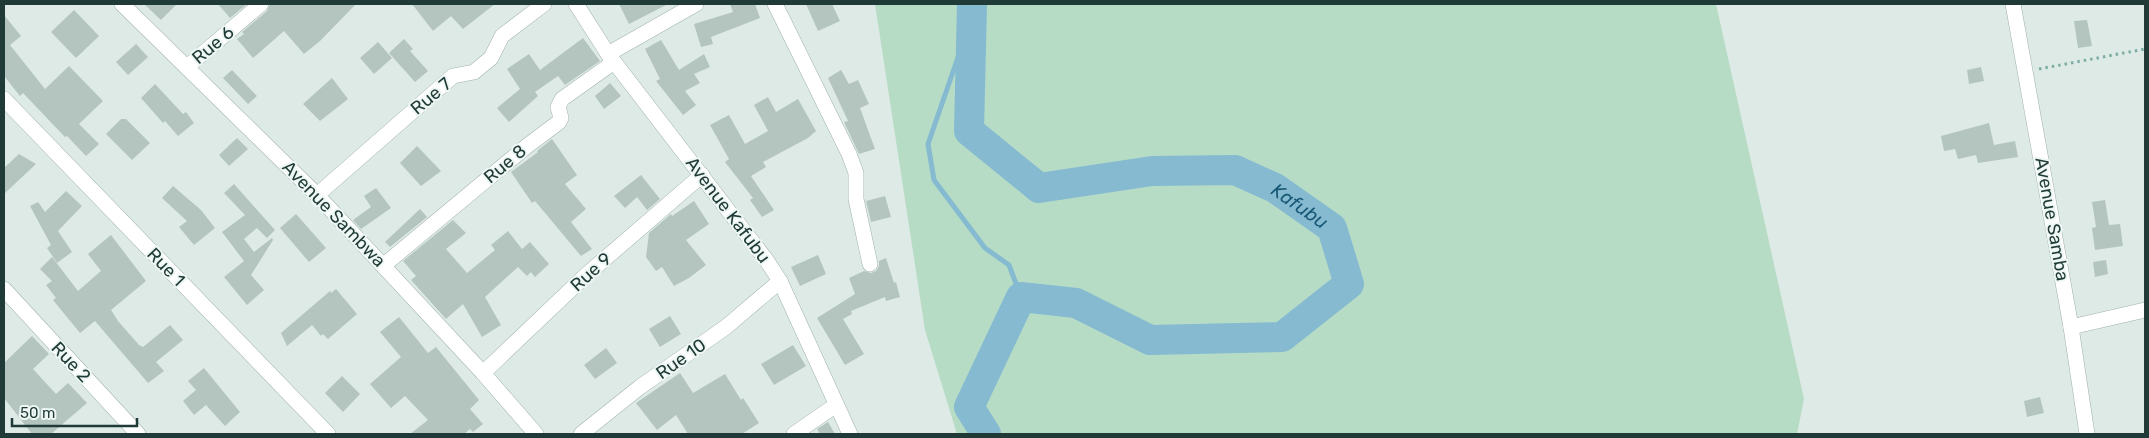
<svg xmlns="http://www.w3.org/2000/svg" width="2149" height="438" font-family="Rubik,sans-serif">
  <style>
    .green { fill: #b6dcc6 }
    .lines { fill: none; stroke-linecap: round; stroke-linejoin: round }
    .stream { stroke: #85bad1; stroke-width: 5 }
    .river { stroke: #85bad1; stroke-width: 30 }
    .building { fill: #b4c5c0 }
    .minor-casing { stroke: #a1b2ae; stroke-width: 16 }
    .path { stroke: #7eaea6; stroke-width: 3; stroke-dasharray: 2.5 4; stroke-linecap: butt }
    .minor { stroke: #fff; stroke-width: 15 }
    .labels { text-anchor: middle; stroke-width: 4; stroke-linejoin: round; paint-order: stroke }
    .street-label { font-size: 18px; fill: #1f3a37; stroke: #eef7f4 }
    .water-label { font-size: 19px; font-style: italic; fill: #1a5976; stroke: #eef7f4 }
  </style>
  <rect width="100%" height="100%" fill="#deeae6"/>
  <path class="green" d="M875,4H1716L1804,399L1797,434H957L925,330Z"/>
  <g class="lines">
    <path class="stream" d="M972,17L928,144L934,180L985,248L1009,265L1021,297"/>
    <path class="river" id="s1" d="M972,4L969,131L1039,188L1152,171L1235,170L1275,188L1332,228L1349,284L1282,337L1150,340L1076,303L1021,297L969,407L986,434"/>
  </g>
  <g class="building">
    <path d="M144,4H177L161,20Z"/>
    <path d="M218,4H247L230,18Z"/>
    <path d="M270,4H356L320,41L304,54L284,31L253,58L237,39L244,34L242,32L267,11Z"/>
    <path d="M412,4H495L463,29L451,16L433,31Z"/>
    <path d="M619,4H668L629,24Z"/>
    <path d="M730,4H755L760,18L711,37L713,44L701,47L694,24L733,12Z"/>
    <path d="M806,4H832L840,21L818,31Z"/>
    <path d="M74,10L99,36L76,58L51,32Z"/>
    <path d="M4,15L21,36L10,45L45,89L69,66L103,101L79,124L99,144L86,156L67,136L65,137L23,93L20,96L4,76Z"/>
    <path d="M2087,20L2092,46L2078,48L2074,21Z"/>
    <path d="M583,38L600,61L565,85L558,76L535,92L538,96L509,122L497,108L520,89L507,69L529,54L540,70Z"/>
    <path d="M404,39L413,49L410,51L428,71L415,82L389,53Z"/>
    <path d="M661,40L679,70L704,54L710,67L694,74L700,83L685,91L696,105L683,115L656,81L660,79L645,49Z"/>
    <path d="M378,42L392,58L374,74L360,58Z"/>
    <path d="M136,44L148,57L128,75L116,62Z"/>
    <path d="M1981,67L1984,81L1969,84L1967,70Z"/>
    <path d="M232,70L257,96L248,104L223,78Z"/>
    <path d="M841,70L849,84L858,80L869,104L860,108L875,149L859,154L844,122L848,121L828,78Z"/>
    <path d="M332,78L348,99L320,121L303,104Z"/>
    <path d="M610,83L621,96L604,109L595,96Z"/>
    <path d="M155,84L183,114L186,112L194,123L178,136L165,121L163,123L141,98Z"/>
    <path d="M768,97L776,112L798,99L816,131L808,138L763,162L766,167L751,176L774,210L762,217L750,200L753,198L725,162L729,159L710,125L729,115L745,144L768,131L754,105Z"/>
    <path d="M121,119H126L150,143L132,160L106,134Z"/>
    <path d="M1989,123L1994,145L2015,141L2018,157L1978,163L1976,155L1958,159L1955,149L1944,151L1941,136Z"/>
    <path d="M237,138L248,149L229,166L219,155Z"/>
    <path d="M552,139L577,175L565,184L586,209L571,222L592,249L581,256L535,201L532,203L511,172L538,152L537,151Z"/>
    <path d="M417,146L441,171L421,186L400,163Z"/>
    <path d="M19,154L36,164L4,194V168Z"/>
    <path d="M641,175L660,199L647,210L637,197L625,208L614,196Z"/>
    <path d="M234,184L275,230L267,238L257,228L244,239L254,252L272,238L273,240L251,275L264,290L247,305L224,277L244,261L222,232L245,215L224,193Z"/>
    <path d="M173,186L201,210L215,228L194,245L179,227L187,221L162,198Z"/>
    <path d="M376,188L391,208L361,229L353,220L371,207L364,196Z"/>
    <path d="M66,191L82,206L58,231L72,252L57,263L47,248L51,245L30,206L38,202L45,212Z"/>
    <path d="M885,196L891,217L871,222L866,201Z"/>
    <path d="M2105,200L2109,225L2120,224L2123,246L2095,250L2092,228L2096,227L2092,202Z"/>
    <path d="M694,201L709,224L686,240L706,265L689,278L674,286L662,267L656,271L646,257L649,233L671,214L672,216Z"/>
    <path d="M420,209L427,217L390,247L385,242Z"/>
    <path d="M296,214L326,248L309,262L280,228Z"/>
    <path d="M453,220L466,233L446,249L467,273L495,250L491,245L508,231L522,249L530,242L549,264L535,277L531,272L527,276L518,267L485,297L501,325L482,337L463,304L446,319L411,280L416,276L403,261Z"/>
    <path d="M111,235L146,281L111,310L118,321L139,345L143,347L170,325L183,340L156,362L164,371L148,383L95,321L80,333L53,300L56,298L46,285L52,281L40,269L52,257L78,291L101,271L88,254Z"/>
    <path d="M818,255L826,274L800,286L791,267Z"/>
    <path d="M886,258L894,283L896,282L900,297L886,301L885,297L851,311L852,314L843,319L864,354L845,365L817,318L855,294L849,278L864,271L871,273L876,271L879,266V261Z"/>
    <path d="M2106,260L2108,274L2095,277L2093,262Z"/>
    <path d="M336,289L357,314L328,339L323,334L321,336L312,325L287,346L281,333L330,291L331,293Z"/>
    <path d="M670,316L681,334L660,347L649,329Z"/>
    <path d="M399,317L428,353L436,347L479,400L470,409L483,424L473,432L470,429L464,434H410L428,420L405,396L391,408L370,384L401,357L380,332Z"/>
    <path d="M32,336L49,354L33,369L56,394L68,383L87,403L51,434H32L4,398V363Z"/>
    <path d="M793,345L806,366L774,385L761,364Z"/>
    <path d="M606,348L617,363L595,379L584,365Z"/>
    <path d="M204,368L240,412L225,426L206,405L194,415L183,401L196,390L188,381Z"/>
    <path d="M680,373L693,393L725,374L741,400L743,398L759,423L742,434H688L676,415L657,430L636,403Z"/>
    <path d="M342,376L360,394L343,412L325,393Z"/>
    <path d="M2040,397L2044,413L2027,417L2024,401Z"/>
    <path d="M828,422L835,434H820L817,429Z"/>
  </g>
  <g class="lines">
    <g class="minor-casing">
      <g id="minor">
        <path d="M122,4L317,195L483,373L536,434"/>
        <path d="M576,4L608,54L767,261L780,281L850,434"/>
        <path d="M775,4L849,154L856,173V199L870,264"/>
        <path d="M2013,4L2071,327L2087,434"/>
        <path d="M608,54L696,4"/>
        <path d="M188,66L261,4"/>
        <path d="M4,99L328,434"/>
        <path d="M317,195L453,76L474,72L491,58L502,36L544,4"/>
        <path d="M384,265L527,146L559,122L561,118L558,107L562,99L614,62"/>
        <path d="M4,289L138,434"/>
        <path d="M2071,327L2145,310"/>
        <path d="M483,373L585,276L702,175"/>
        <path d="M581,434L640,387L726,327L780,281"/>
        <path d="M794,434L836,405"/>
      </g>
    </g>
    <path class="path" d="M2039,69L2145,49"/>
    <use href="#minor" class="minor"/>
  </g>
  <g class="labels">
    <g class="street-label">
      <text transform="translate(213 45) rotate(-40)" y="6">Rue 6</text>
      <text transform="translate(431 96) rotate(-40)" y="6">Rue 7</text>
      <text transform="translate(505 164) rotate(-40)" y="6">Rue 8</text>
      <text transform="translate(728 210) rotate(53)" y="6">Avenue Kafubu</text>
      <text transform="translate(334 214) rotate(46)" y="6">Avenue Sambwa</text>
      <text transform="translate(2052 219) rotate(80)" y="6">Avenue Samba</text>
      <text transform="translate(166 267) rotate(46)" y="6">Rue 1</text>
      <text transform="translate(591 272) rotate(-42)" y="6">Rue 9</text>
      <text transform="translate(681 359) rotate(-35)" y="6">Rue 10</text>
      <text transform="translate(71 362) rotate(47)" y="6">Rue 2</text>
    </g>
    <g class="water-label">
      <text dy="7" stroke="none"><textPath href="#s1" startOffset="489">Kafubu</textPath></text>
    </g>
  </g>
  <rect width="2149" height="438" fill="none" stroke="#1f3a37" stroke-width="10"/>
  <path d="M12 418v8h125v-8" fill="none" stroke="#1f3a37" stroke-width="2.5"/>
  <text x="20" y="418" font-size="15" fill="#1f3a37" stroke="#eef7f4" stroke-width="4" paint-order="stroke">50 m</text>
</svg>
